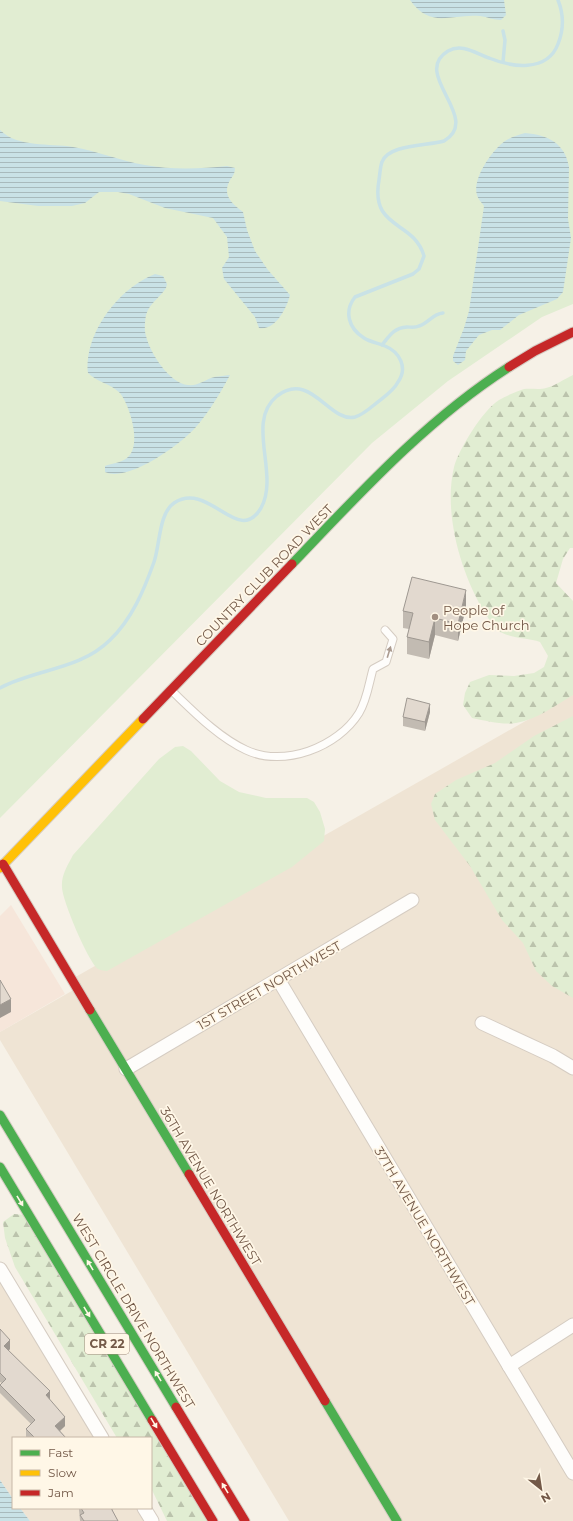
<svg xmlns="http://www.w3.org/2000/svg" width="573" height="1521" font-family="Montserrat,sans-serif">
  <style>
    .residential { fill: #efe4d4 }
    .commercial { fill: #f6e6da }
    .grass { fill: #e1edd2 }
    .forest { fill: url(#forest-firs) }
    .water { fill: url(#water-rules) }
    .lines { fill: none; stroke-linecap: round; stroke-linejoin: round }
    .stream { stroke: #c9e2e6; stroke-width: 3.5 }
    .lane-casing { stroke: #d5ccc2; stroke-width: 9 }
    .street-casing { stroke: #d5ccc2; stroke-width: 15 }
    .fast-casing { stroke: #d6cdc4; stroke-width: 11 }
    .slow-casing { stroke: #d6cdc4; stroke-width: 11 }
    .jam-casing { stroke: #d6cdc4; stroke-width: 11 }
    .lane { stroke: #fefdfb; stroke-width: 7 }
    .street { stroke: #fefdfb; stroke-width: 13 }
    .fast { stroke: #4caf50; stroke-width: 9 }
    .slow { stroke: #ffc107; stroke-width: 9 }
    .jam { stroke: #c62828; stroke-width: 9 }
    .wall { fill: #c2bbb2 }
    .shaded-wall { fill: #9e9891 }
    .building { fill: #e2d9cf; stroke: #9e9891 }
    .oneway { fill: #ab9b90 }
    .oneway2 { fill: #fff7e7 }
    .poi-dot { fill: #a18e80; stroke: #fff7e7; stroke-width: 1.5 }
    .labels { text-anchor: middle; stroke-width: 3.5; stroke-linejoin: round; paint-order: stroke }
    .shield { fill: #fff7e7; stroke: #9d8878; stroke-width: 1 }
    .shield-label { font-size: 12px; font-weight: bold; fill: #735948 }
    .street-label { font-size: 13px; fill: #735948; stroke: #fff7e7 }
    .poi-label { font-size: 13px; fill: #735948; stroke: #fff7e7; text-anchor: start }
  </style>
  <defs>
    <pattern id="forest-firs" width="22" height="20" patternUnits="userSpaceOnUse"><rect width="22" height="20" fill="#e1edd2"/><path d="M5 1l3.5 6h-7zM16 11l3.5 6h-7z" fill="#bbc3ac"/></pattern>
    <pattern id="water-rules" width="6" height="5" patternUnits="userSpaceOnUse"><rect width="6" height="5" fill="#c9e2e6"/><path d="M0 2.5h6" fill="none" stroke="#a8babc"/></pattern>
  </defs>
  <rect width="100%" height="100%" fill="#f6f1e7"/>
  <g class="residential">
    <path d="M573,694V1521H289L0,1040V1032L77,988L72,979Z"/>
    <path d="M0,1269L102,1438H13V1499L0,1480Z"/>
    <path d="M20,1508H144L152,1521H30Z"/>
  </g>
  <path class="commercial" d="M11,905L65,994L0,1032V916Z"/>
  <g class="grass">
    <path d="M0,0H573V304L542,317L448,381L372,443L0,818Z"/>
    <path d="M183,746L191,751L220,781L239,792L266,798H307L314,802L320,812L325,829L324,841L292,867L107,971C105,971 100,970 98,969C88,961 62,900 62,887C61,875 68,865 73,855L159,759L175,747Z"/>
  </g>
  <g class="forest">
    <path d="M573,375V548H570L563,559L556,583L573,601V695C556,705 536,720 516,723C502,725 487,721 472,718L463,705L465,693L470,682L489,675L514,676L534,673L544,667L548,656L540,642C526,637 506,639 495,628C491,624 488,617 485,613C461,574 443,513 454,467C459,449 483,410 499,400C506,396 517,391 524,389C531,388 539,390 546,388C555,386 564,379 573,375Z"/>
    <path d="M573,716V998L552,986L536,971L523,943L502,920L470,866L435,820L431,804L435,794L456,780L495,763L534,736Z"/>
    <path d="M14,1214L25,1215L212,1521H167L151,1488V1438H117L15,1267L5,1238L3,1222Z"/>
  </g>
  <g class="water">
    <path d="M410,0H504L506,15L501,20C493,20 488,17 480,16C452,13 431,30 410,0Z"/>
    <path d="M0,130C18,148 50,143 73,147C98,151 120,161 145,165C171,170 201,169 227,166L235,168C235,173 233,176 230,180C222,195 231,203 243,212L247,230L255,251L268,270L290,295C287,307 276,331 259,328L255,317L224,279L222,268L229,257L227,237L213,218L165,208L129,194L118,192H99L85,203L72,206H38L0,201Z"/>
    <path d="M525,133C548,135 565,143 569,167L568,219L571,238L563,292L557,299L519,315L500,330H492L479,335L466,351L465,360L458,365L453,361V356L464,328L469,311L484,206C482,203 478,199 477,195C472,179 492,150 505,141C511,137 518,135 525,133Z"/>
    <path d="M155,274L163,276L167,284L166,288C160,298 150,302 146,315C145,321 144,330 146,336C150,353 170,384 188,385C197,386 204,381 211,378C217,376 224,376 230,375C221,392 209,412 196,427C181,444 128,483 105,472V466C112,463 122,463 128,457C142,445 130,406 120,393C111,384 97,382 88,373C84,333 119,288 155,274Z"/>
    <path d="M0,1480L13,1499V1508H20L30,1521H0Z"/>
  </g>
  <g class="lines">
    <g class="stream">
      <path d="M503,62L505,40L503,31"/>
      <path d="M382,345C390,335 394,328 407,327C411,327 415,328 419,326C429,323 432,314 443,313"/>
      <path d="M0,688C35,669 80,670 110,640C132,619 144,590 154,562C160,544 159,513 174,503C209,480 238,547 261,508C280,474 245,422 277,396C311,370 329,423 355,417C362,415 368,410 374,405C382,398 393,392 398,382C408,368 400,352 385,346C378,343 370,342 364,338C348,328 344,311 355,297L413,274L419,269L424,256C414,220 370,230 379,180C380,174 380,167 382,162C388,144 428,146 444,141C483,118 410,74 448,51C462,43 475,53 489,58C511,67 547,73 558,44C564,29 564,15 558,0"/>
    </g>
    <g class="lane-casing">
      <path id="lane" d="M172,691C194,712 218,737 246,750C284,768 338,747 359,713C367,700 369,683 373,669L386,662L393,639L385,630"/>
    </g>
    <g class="street-casing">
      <g id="street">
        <path d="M278,979L573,1473"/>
        <path d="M482,1023L553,1056L573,1068"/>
        <path d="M126,1069L412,900"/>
        <path d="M0,1269L102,1438"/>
        <path d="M509,1366L573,1325"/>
        <path d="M144,1508L152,1521"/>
      </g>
    </g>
    <g class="fast-casing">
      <g id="fast">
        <path d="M292,564C359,494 426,420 509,367"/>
        <path d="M90,1010L189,1174"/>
        <path d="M0,1115L176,1407"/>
        <path d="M0,1167L152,1420"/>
        <path d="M325,1401L397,1521"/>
      </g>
    </g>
    <g class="slow-casing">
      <path id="slow" d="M0,868L143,719"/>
    </g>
    <g class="jam-casing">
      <g id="jam">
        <path d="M509,367L535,351L573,332"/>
        <path d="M143,719L292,564"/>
        <path d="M3,864L90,1010"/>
        <path d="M189,1174L325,1401"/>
        <path d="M176,1407L245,1521"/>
        <path d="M152,1420L213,1521"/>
      </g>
    </g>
    <use href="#lane" class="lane"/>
    <use href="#street" class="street"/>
    <use href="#fast" class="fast"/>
    <use href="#slow" class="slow"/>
    <use href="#jam" class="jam"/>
  </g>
  <g class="wall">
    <path d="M466,607L458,641L435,635L429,659L407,654V637L409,629L403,628V611Z"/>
    <path d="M430,712L425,731L403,726V717Z"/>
    <path d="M0,1329L10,1349L8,1351L50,1400L65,1426L60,1431L66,1438H27L26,1437V1429L31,1424L0,1393V1385L2,1383L0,1382Z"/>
    <path d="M79,1508H113V1512L118,1521H80L79,1510Z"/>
  </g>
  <g class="shaded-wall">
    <path d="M466,590V607L458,641V624Z"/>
    <path d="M435,618V635L429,659V642Z"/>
    <path d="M430,704V712L425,731V722Z"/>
    <path d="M11,999V1012L0,1018V1005Z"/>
    <path d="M10,1340V1349L4,1355V1346Z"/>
    <path d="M50,1391V1400L46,1395Z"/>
    <path d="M65,1417V1426L55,1435V1426Z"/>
  </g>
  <g class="building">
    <path d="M412,577L466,590L458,624L435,618L429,642L407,637L413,613L403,611Z"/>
    <path d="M407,698L430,704L425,722L403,717Z"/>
    <path d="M0,980L11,999L0,1005Z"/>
    <path d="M0,1329L10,1340L4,1346L50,1391L46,1395L65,1417L55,1426L66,1438H35L26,1429L35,1420L0,1385L6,1379L0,1373Z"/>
    <path d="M81,1508H111L118,1521H84L80,1515L84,1513Z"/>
  </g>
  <defs><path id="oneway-solid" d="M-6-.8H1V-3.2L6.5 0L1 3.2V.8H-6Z"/></defs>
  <use class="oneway" href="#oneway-solid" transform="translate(389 652) rotate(-73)"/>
  <g class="oneway2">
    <use href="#oneway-solid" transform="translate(20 1201) rotate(59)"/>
    <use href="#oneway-solid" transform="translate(90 1265) rotate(-121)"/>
    <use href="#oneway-solid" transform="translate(87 1312) rotate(59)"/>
    <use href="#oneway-solid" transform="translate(158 1376) rotate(-121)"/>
    <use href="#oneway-solid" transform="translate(154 1423) rotate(59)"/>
    <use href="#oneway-solid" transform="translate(225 1488) rotate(-121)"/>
  </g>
  <circle class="poi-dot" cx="435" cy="617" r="4"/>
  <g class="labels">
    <rect class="shield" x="85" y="1334" width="44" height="20" rx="3"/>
    <g class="shield-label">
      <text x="107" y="1348">CR 22</text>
    </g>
    <g class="street-label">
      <text transform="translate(264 575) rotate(-46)" y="5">COUNTRY CLUB ROAD WEST</text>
      <text transform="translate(269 985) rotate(-30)" y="5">1ST STREET NORTHWEST</text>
      <text transform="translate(211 1186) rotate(59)" y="5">36TH AVENUE NORTHWEST</text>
      <text transform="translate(425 1226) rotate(59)" y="5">37TH AVENUE NORTHWEST</text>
      <text transform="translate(134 1311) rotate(59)" y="5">WEST CIRCLE DRIVE NORTHWEST</text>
    </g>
    <g class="poi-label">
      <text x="443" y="615">People of<tspan x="443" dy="15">Hope Church</tspan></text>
    </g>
  </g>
  <rect x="12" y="1437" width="140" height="72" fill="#fff7e7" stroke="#c7b8a7"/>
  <rect x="20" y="1450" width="20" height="6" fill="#4caf50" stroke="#c7b8a7"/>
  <text x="48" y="1457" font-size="12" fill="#735948">Fast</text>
  <rect x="20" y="1470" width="20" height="6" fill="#ffc107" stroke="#c7b8a7"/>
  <text x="48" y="1477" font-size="12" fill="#735948">Slow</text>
  <rect x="20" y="1490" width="20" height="6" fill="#c62828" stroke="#c7b8a7"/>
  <text x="48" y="1497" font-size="12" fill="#735948">Jam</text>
  <g transform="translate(541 1489) rotate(150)" stroke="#fff7e7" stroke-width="3" paint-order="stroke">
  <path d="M0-3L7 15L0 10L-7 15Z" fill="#735948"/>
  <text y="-6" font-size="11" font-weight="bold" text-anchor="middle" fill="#735948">N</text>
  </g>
</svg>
